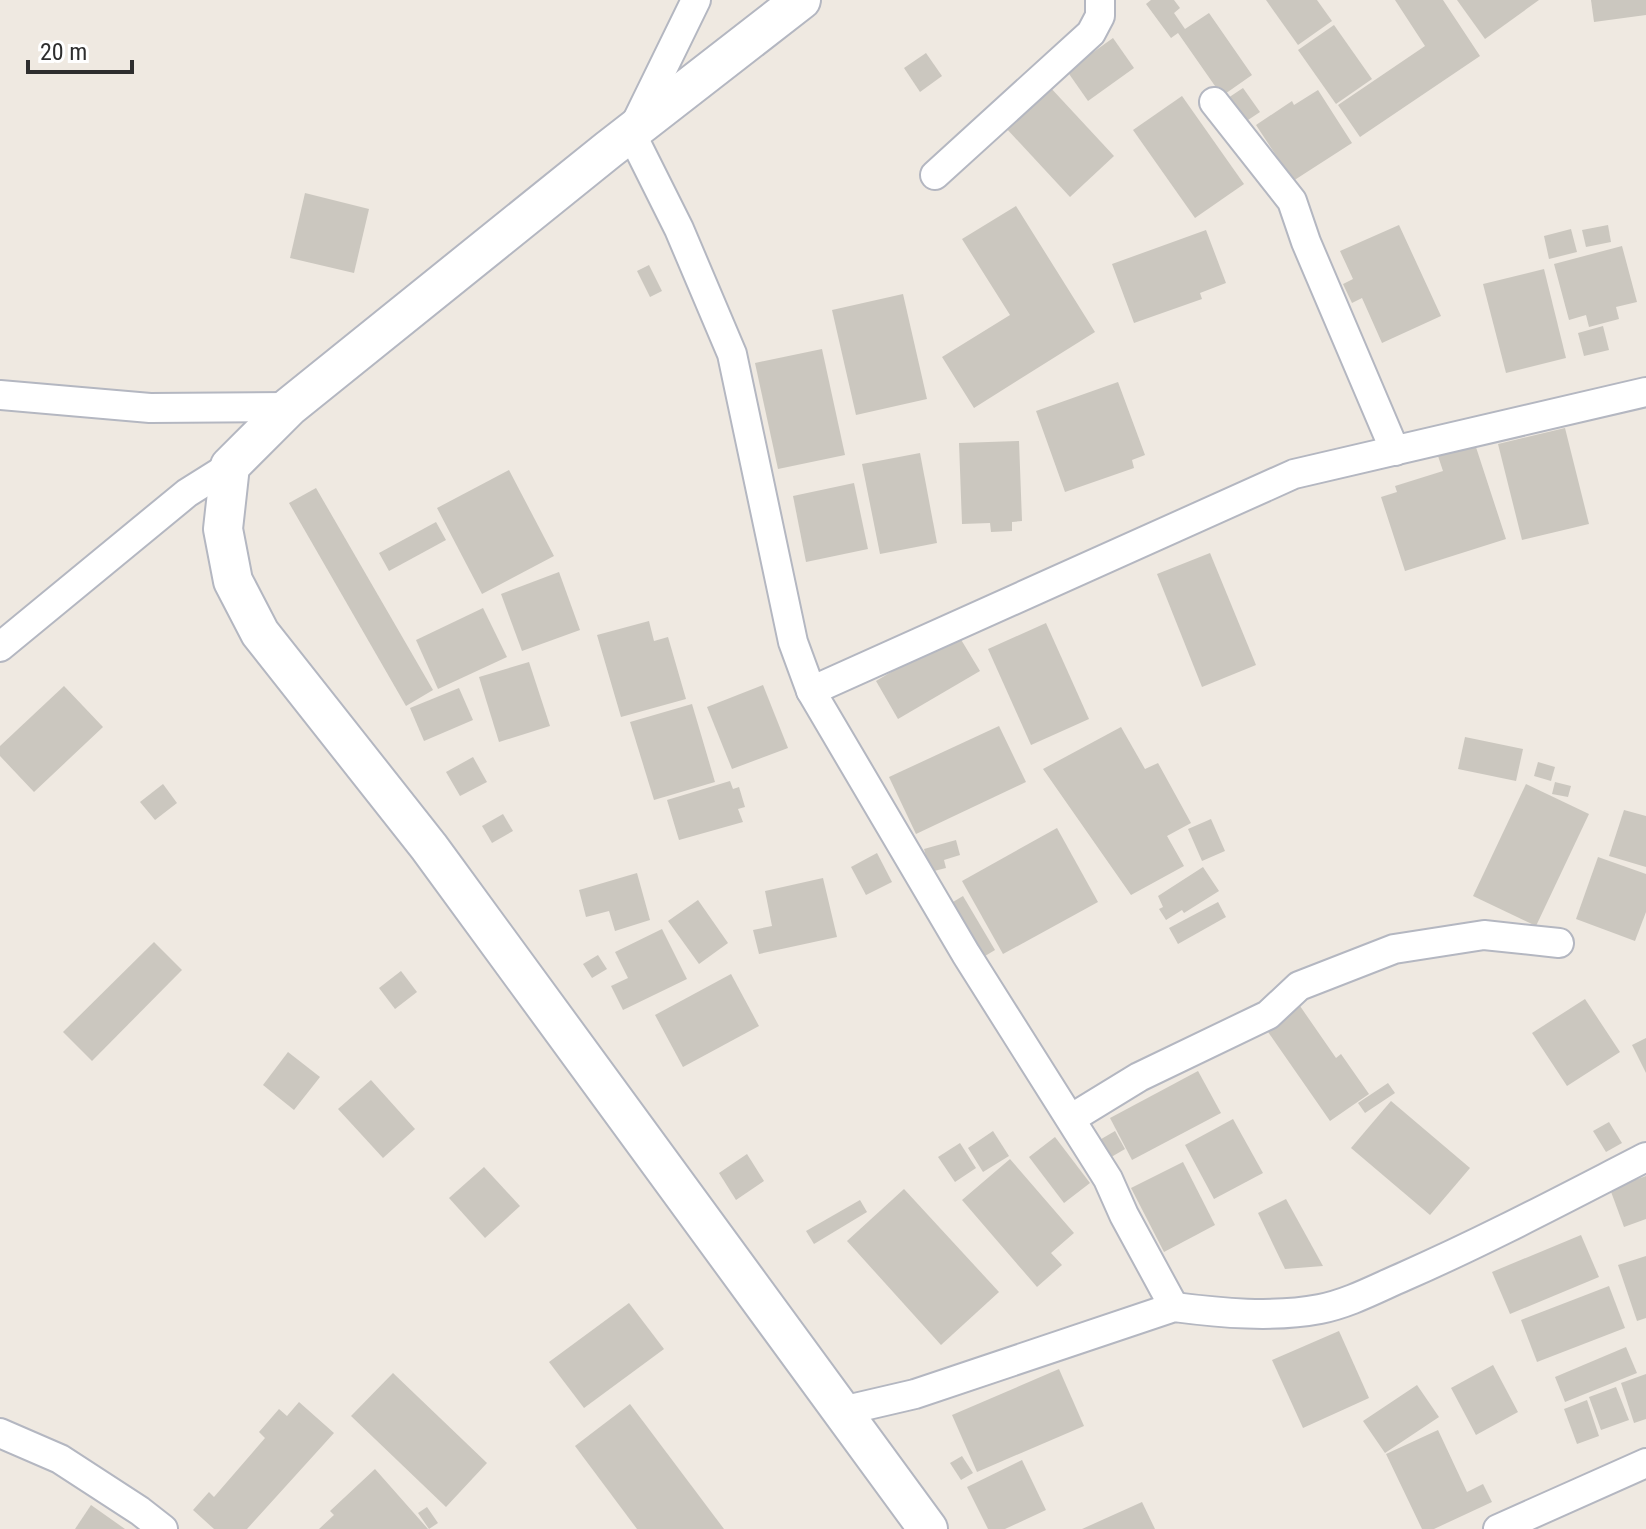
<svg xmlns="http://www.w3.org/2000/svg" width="1646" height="1529" font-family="'Roboto Condensed',sans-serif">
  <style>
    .building { fill: #cbc7bf }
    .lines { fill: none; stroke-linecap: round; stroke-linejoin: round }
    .street-casing { stroke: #b4b7c1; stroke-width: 32 }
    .secondary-casing { stroke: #b4b7c1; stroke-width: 42 }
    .street { stroke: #fff; stroke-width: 28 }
    .secondary { stroke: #fff; stroke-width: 38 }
  </style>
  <rect width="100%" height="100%" fill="#efe9e1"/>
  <g class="building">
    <path d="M1151,0H1174L1180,8L1174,13L1185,29L1209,13L1252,75L1222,96L1178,33L1171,38L1146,4Z"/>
    <path d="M1266,0H1317L1332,21L1298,45Z"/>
    <path d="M1395,0H1443L1480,56L1360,137L1338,105L1425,46Z"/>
    <path d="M1457,0H1539L1485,39Z"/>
    <path d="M1591,0H1646V15L1594,22Z"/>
    <path d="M1334,25L1372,79L1336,104L1298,50Z"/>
    <path d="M1113,38L1134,68L1088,101L1067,71Z"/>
    <path d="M926,53L942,76L920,92L904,68Z"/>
    <path d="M1049,86L1114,156L1070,197L1005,127Z"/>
    <path d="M1243,88L1260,112L1245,122L1228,98Z"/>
    <path d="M1318,90L1352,143L1293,181L1256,125L1292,101L1294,105Z"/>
    <path d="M1182,96L1244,184L1195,218L1133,130Z"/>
    <path d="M305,193L369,209L354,273L290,258Z"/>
    <path d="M1016,206L1095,332L974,408L942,357L1010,315L962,239Z"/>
    <path d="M1399,225L1441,316L1382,343L1362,298L1352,303L1343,284L1353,279L1340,251Z"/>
    <path d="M1608,225L1611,242L1586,247L1582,230Z"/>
    <path d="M1571,229L1577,252L1549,259L1544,236Z"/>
    <path d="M1206,230L1226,283L1200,293L1202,299L1134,323L1112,264Z"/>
    <path d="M1622,246L1637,302L1616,307L1619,319L1589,327L1586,315L1569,320L1554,264Z"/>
    <path d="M649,265L662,291L650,297L637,271Z"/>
    <path d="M1544,269L1566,358L1506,373L1483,284Z"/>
    <path d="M903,294L927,399L856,415L832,310Z"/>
    <path d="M1603,326L1609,350L1584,356L1578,333Z"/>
    <path d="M822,349L845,455L778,469L755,363Z"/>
    <path d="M1118,382L1145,455L1132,460L1134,468L1065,492L1036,411Z"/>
    <path d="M1565,428L1589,524L1522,540L1498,444Z"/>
    <path d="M1473,438L1506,539L1405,571L1381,497L1397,492L1395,486L1443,471L1436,450Z"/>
    <path d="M1019,441L1022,521L1012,522V531L991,532L990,523L962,524L959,443Z"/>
    <path d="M920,453L937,543L880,554L862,464Z"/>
    <path d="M509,470L554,556L482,594L437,508Z"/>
    <path d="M854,483L868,549L806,562L793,496Z"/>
    <path d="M316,488L433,690L406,706L289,503Z"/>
    <path d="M436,522L446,540L389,571L379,553Z"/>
    <path d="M1210,553L1256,665L1202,687L1157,574Z"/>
    <path d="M559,572L580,630L522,651L501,594Z"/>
    <path d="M483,608L507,657L438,689L416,640Z"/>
    <path d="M649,621L654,641L668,637L686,699L621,717L597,635Z"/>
    <path d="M1046,623L1089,719L1031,745L988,649Z"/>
    <path d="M957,633L980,671L898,719L876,681Z"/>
    <path d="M529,662L550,726L499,742L479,677Z"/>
    <path d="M763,685L788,748L732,769L707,707Z"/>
    <path d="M64,686L103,727L34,792L0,756V746Z"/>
    <path d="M459,688L473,720L424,741L410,708Z"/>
    <path d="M692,704L715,782L654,800L630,722Z"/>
    <path d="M999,726L1026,782L916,834L889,777Z"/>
    <path d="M1121,727L1145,769L1158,763L1191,823L1167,836L1184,866L1131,895L1043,769Z"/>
    <path d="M1465,737L1523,749L1516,781L1458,769Z"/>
    <path d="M473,757L487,782L460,796L446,772Z"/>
    <path d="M1538,762L1555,767L1551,781L1534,776Z"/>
    <path d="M730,781L733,789L739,787L745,807L738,809L743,822L679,840L667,800Z"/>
    <path d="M1555,782L1571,786L1568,797L1552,794Z"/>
    <path d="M163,784L177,803L155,820L140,802Z"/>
    <path d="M1526,784L1589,814L1536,926L1473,896Z"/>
    <path d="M1624,810L1646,816V867L1609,856Z"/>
    <path d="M503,814L513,831L492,843L482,826Z"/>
    <path d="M1211,819L1225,851L1202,861L1188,829Z"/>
    <path d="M1057,828L1098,902L1003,954L962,881Z"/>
    <path d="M956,840L960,855L944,860L946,868L930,872L924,849Z"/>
    <path d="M877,853L892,882L866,895L851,867Z"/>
    <path d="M1598,857L1646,874V912L1635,941L1576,919Z"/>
    <path d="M1203,867L1219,891L1184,913L1182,910L1166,920L1159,909L1163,907L1158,896Z"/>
    <path d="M637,873L650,920L615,931L609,911L586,917L579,890Z"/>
    <path d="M823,878L837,937L759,954L753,930L772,926L765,891Z"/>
    <path d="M963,896L995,950L980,959L948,905Z"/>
    <path d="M698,900L728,943L699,964L668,921Z"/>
    <path d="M1218,902L1226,917L1178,944L1169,928Z"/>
    <path d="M662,929L687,979L623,1010L611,986L628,978L615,952Z"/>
    <path d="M154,942L182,970L92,1061L63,1032Z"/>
    <path d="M598,955L607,969L592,978L583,964Z"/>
    <path d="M401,971L417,992L395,1009L379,988Z"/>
    <path d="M731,974L759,1026L683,1067L655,1015Z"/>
    <path d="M1585,999L1620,1052L1567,1086L1532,1033Z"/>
    <path d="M1300,1006L1336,1058L1341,1054L1369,1094L1330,1121L1266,1029Z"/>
    <path d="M1646,1038V1073L1632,1045Z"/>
    <path d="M288,1052L320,1077L294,1110L263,1085Z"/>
    <path d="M1198,1071L1221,1113L1132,1160L1110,1118Z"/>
    <path d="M371,1080L415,1129L383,1158L338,1109Z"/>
    <path d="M1388,1083L1395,1093L1365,1113L1358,1103Z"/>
    <path d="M1391,1101L1470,1168L1430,1215L1351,1148Z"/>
    <path d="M1233,1119L1263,1173L1214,1199L1185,1145Z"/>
    <path d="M1609,1122L1622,1143L1606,1152L1593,1131Z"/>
    <path d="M993,1131L1009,1156L983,1172L968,1148Z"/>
    <path d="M1115,1131L1125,1149L1101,1163L1091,1145Z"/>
    <path d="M1055,1137L1090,1183L1064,1203L1029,1157Z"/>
    <path d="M960,1143L976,1168L955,1182L938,1157Z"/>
    <path d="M747,1154L764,1181L736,1200L719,1173Z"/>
    <path d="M1010,1159L1074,1233L1051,1253L1062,1265L1037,1287L962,1200Z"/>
    <path d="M1183,1162L1215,1225L1164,1252L1131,1188Z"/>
    <path d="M484,1167L520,1206L485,1238L449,1198Z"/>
    <path d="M1646,1176V1219L1624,1227L1610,1189Z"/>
    <path d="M904,1189L999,1292L941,1345L847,1241Z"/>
    <path d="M1286,1199L1323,1266L1285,1269L1258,1213Z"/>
    <path d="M860,1200L867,1212L814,1244L806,1231Z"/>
    <path d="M1581,1235L1599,1277L1510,1314L1492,1272Z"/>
    <path d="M1646,1256V1318L1637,1321L1618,1265Z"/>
    <path d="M1609,1286L1625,1328L1537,1362L1521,1320Z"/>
    <path d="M629,1303L664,1349L584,1408L549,1362Z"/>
    <path d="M1339,1331L1369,1398L1303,1428L1272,1360Z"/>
    <path d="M1626,1347L1637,1373L1565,1402L1555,1377Z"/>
    <path d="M1493,1365L1518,1412L1476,1435L1451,1388Z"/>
    <path d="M1059,1369L1084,1426L977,1472L952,1415Z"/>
    <path d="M393,1373L487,1463L446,1507L351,1416Z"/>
    <path d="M1646,1374V1419L1634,1423L1621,1383Z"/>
    <path d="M1417,1385L1439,1417L1385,1453L1363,1421Z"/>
    <path d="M1616,1387L1629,1420L1601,1430L1589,1397Z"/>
    <path d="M1587,1400L1599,1436L1577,1444L1564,1409Z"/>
    <path d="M299,1402L334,1433L247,1529H214L193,1510L209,1492L214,1497L265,1438L259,1432L279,1409L287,1416Z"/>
    <path d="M630,1404L724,1529H637L575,1446Z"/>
    <path d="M1438,1430L1467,1492L1483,1484L1492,1502L1434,1529H1422L1386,1454Z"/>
    <path d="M962,1456L973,1473L961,1480L950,1463Z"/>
    <path d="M1022,1460L1046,1510L1005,1529H988L967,1487Z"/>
    <path d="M375,1469L428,1529H319L334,1515L330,1511Z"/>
    <path d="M1142,1502L1155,1529H1082Z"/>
    <path d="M91,1505L125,1529H75Z"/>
    <path d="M427,1507L438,1523L429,1529L418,1513Z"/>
  </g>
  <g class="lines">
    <g class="street-casing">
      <g id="street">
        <path d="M696,0L631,133L679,229L732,354L793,642L811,691L966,954L1108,1179L1124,1215L1174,1307"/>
        <path d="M1214,102L1292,201L1306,242L1395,451"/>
        <path d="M935,175L1091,33L1100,16V0"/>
        <path d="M0,395L150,408L289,407"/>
        <path d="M0,647L187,493L230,466"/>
        <path d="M811,691L1294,474L1646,392"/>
        <path d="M1072,1118L1139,1077L1268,1015L1299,986L1394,949L1484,935L1559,943"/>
        <path d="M842,1411L915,1394L1174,1307C1220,1313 1274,1318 1320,1309C1350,1303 1377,1288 1405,1276C1487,1240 1566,1198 1646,1157"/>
        <path d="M0,1433L60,1459L140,1511L163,1529"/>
        <path d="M1498,1529L1646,1463"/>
      </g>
    </g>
    <g class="secondary-casing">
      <path id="secondary" d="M801,0L608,150L289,407L230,466L223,529L233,581L260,633L429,847L928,1529"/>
    </g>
    <use href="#street" class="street"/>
    <use href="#secondary" class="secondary"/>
  </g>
  <path d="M28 60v12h104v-12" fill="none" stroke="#2e2e2e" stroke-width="4"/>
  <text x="40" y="60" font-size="24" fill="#2e2e2e" stroke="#ffffff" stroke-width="6" paint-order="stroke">20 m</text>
</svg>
